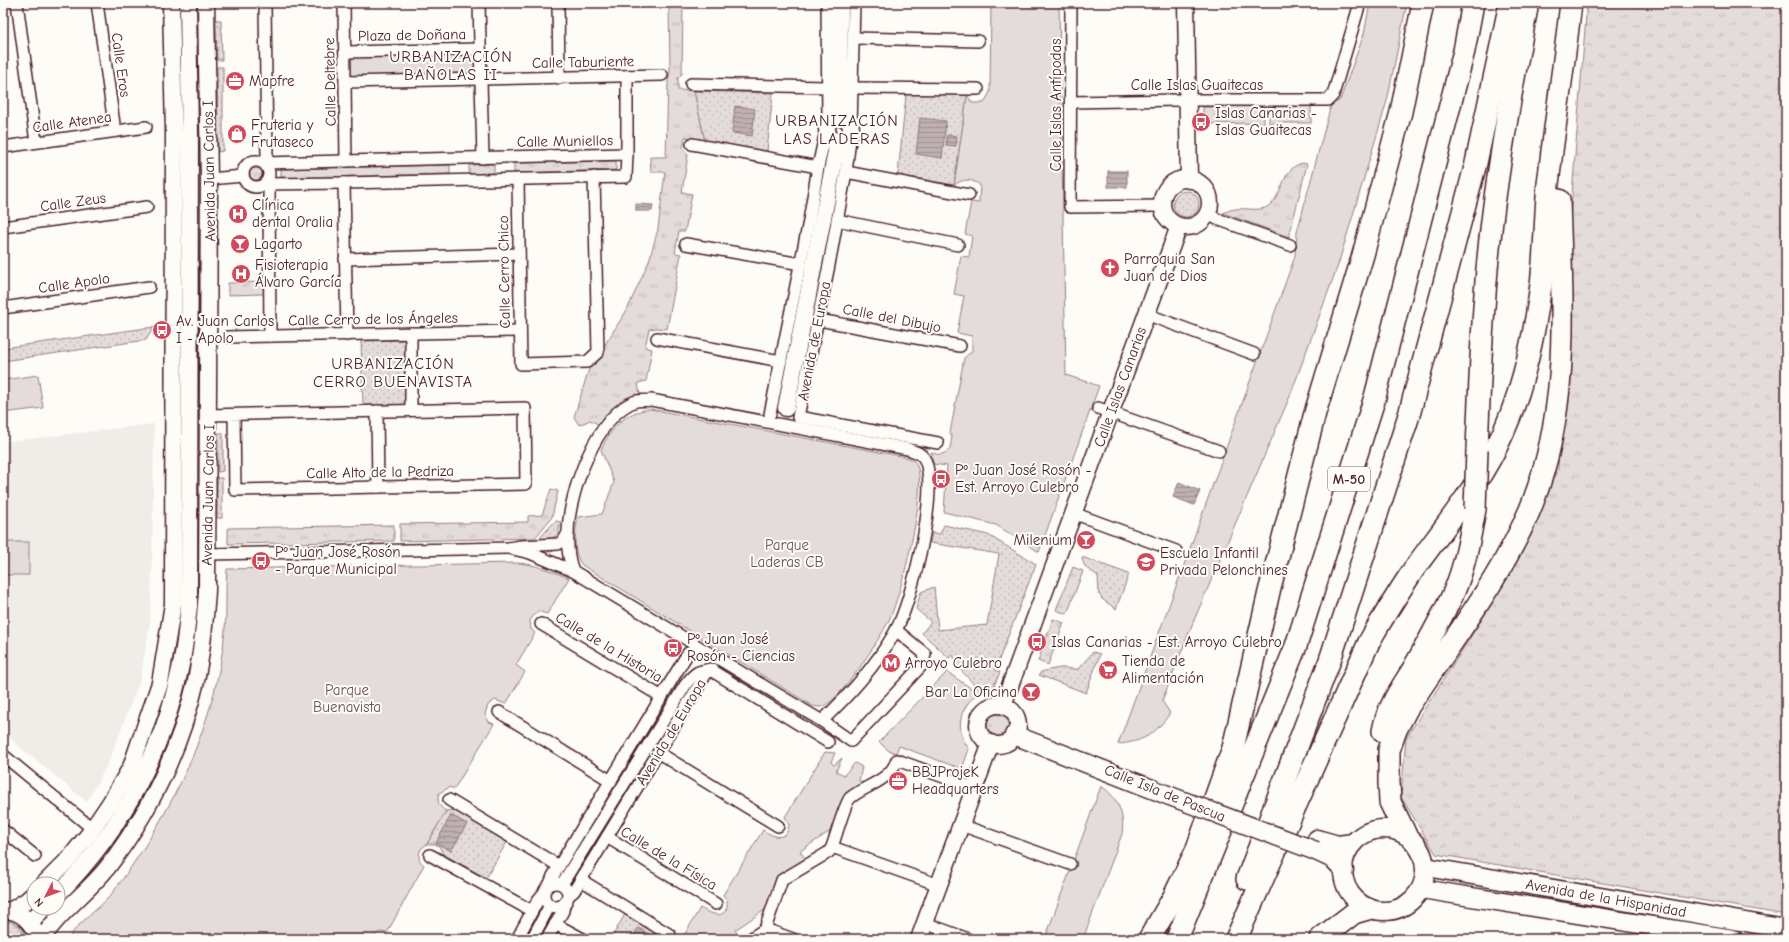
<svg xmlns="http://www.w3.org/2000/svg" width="1789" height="942" font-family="'Comic Neue',sans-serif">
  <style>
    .built { fill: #f0ece8 }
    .grass { fill: url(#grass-tufts); stroke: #967e82 }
    .park { fill: #e3dcda; stroke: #967e82 }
    .garden { fill: url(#garden-dots); stroke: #967e82 }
    .water { fill: url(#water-rules); stroke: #91777b }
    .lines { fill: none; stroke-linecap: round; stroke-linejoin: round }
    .street-casing { stroke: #4a1f2b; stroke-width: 14 }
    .secondary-casing { stroke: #4a1f2b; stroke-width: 19 }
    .primary-casing { stroke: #4a1f2b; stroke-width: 21 }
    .highway-casing { stroke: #4a1f2b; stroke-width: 24 }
    .street { stroke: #fdfcf7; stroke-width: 11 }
    .secondary { stroke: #fdfcf7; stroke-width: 16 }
    .primary { stroke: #fdfcf7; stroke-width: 18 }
    .highway { stroke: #fdfcf7; stroke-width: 21 }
    .primary-bridge-casing { stroke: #4a1f2b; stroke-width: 21; stroke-linecap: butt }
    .highway-bridge-casing { stroke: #4a1f2b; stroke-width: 24; stroke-linecap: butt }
    .primary-bridge { stroke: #fdfcf7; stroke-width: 18 }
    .highway-bridge { stroke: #fdfcf7; stroke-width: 21 }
    .labels { text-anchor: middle; stroke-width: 4; stroke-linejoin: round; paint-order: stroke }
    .shield { fill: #fdfcf7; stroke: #806168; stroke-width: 1 }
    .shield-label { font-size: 14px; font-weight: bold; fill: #4a1f2b }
    .street-label { font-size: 15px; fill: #4a1f2b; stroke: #fdfcf7 }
    .poi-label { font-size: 15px; fill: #4a1f2b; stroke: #fdfcf7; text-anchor: start }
    .park-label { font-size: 15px; fill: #704e57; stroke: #fdfcf7 }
    .neighbourhood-label { font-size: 16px; letter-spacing: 1px; fill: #4a1f2b; stroke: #fdfcf7 }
  </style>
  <defs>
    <pattern id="grass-tufts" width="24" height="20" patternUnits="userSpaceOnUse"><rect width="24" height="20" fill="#e3dcda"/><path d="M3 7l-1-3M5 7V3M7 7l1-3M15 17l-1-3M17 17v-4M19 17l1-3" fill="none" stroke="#c4bcbb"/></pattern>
    <pattern id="garden-dots" width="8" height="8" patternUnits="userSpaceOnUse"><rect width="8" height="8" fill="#e3dcda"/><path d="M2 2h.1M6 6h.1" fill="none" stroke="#c4bcbb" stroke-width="1.8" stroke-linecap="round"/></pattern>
    <pattern id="water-rules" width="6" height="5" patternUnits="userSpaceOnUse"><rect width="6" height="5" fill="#c0b1b1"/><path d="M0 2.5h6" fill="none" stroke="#9e8f90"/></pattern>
  </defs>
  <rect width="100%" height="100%" fill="#fdfcf7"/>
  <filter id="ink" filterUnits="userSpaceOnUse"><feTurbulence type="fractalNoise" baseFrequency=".025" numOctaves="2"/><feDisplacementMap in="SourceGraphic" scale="8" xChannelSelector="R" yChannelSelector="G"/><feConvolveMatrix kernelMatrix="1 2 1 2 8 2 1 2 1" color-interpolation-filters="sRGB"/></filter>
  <g filter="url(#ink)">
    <path class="built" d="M154,424L152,571L150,623L140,680L108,763L87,802L3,733V442Z"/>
    <g class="grass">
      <path d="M669,3H683L682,74L678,78V90L694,91L705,141L685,137L683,148L688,155L682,192L692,194L685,231H679L675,253L681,254L667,329L657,328L649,329L645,347L652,349L646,381L638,383L640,395C623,397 609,412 600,425L590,420L579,425L574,417L589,369L604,354V346L627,310L649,261L658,229L665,172H651L650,157H666L668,81L670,70Z"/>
      <path d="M1587,3H1786V915L1436,854L1401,797L1406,738L1491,605L1558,469L1570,220Z"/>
      <path d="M1264,106V123L1203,124V107Z"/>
      <rect x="1269" y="106" width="42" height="17"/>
      <path d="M616,161V170L514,173V163Z"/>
      <path d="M1303,163L1307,164L1289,237L1223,213C1240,203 1259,215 1270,205C1284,193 1282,167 1303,163Z"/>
      <path d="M494,164V173L469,174V165Z"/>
      <path d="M450,165V174L281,178V169Z"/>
      <circle cx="256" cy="174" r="6"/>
      <path d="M262,282L264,294L228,295V283Z"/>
      <path d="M551,489L558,491L552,517L535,538L400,541V524L528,522V516L542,515Z"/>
      <path d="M394,525V541L228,544V528Z"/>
      <path d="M1073,567L1083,571L1067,614L1056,610Z"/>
      <path d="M1053,619L1064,623L1048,665L1038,661Z"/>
      <circle cx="997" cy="725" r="14"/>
    </g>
    <g class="park">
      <path d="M991,3H1059L1066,375L1099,386L1039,552L996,525L944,512L947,466L933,464L931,452C939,456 943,455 950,449L952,436L950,433L964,358L972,351V336L957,333L964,296L954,294L961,256L969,257L972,236L965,234L971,202L979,203L980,185C970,178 963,179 954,185L967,95L972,103H984L990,92Z"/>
      <path d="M1370,3H1407L1387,101L1338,265L1290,396L1192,625L1162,701L1170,713C1156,734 1143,742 1118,744L1188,554L1295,256L1297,232L1331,105L1340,100L1364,34Z"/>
      <path d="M476,53V75L350,78V56Z"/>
      <path d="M38,375L43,408L3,413V380Z"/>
      <path d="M650,409L906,457C911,459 915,460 917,466C928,488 901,596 889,620C881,637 838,706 820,707C817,707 813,706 811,705L582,565C572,552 575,533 578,517L602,514L614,482L601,450C611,427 625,412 650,409Z"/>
      <rect x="3" y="542" width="26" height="33"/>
      <path d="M514,563C534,563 550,571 569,578L547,614L538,611L530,620L531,629L535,633L516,665L525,672L506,704L495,700L488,705L485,714L489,722L494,724L454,789L450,787L439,793C437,802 438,806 446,811L427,844L421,849C418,855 418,861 424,865L387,933L379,932L371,939H68C78,922 97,911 110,896C117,887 125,876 131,867C180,796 217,716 225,630C227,610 225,590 227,569Z"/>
      <path d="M947,672L978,693C958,709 955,730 969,749L962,769L899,746L896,753L889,751L879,742Z"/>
      <path d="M825,752L835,753L831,762L834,765L842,758L836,771L844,775L855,763L862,767L859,781L865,783L846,797L835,828L800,851L806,860L778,877L766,909L735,930L741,939H682L700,908C712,915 729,921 727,900L723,895L763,830C773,837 787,842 789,825L785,817Z"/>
      <path d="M1101,786C1118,797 1125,815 1122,834L1083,939H1045Z"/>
    </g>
    <g class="garden">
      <path d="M216,20H221L222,60H217Z"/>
      <path d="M217,67H223V151L218,152Z"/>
      <path d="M694,91L773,93L767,151L705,141Z"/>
      <path d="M906,94L967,95L954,185L898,175Z"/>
      <circle cx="1186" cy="204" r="13"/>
      <path d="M154,327L146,340L3,361V348Z"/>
      <path d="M406,340V405H363L361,341Z"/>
      <path d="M218,433H223V471L218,472Z"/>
      <rect x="217" y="478" width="5" height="40"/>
      <path d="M555,521L561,522L558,535L551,538L539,539Z"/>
      <path d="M944,525L988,535L1036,564L995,670L1000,672L994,686L980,691L958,667L953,655L949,658L922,633L931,622L916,609L921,592L934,587L938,630L987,625L999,554L930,543L932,533L940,534Z"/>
      <path d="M1082,557L1129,574L1116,609L1102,599L1099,593L1098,576C1089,569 1084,570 1082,557Z"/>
      <path d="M1093,652L1100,654L1086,693L1039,675L1041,672C1044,671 1063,667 1064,668C1069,668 1073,670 1078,669Z"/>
      <path d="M630,760L632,761L596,820L594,819Z"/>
      <path d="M454,810L507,842L486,878L443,854L439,846L435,844H427L446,811Z"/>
      <path d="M625,914L658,934L656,939H611Z"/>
      <path d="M3,921C15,921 23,927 25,939H3Z"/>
    </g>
    <g class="water">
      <path d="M1235,83L1243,85L1241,90L1227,91V88Z"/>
      <path d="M735,106L755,109L752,136L732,133Z"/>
      <path d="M920,118L946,121L942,158L916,154Z"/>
      <path d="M947,135L957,136L956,146L946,145Z"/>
      <rect x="1108" y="171" width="19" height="16"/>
      <path d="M636,204L653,205L652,211H636Z"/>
      <path d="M1179,482L1200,491L1194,505L1173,497Z"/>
      <path d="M451,815L467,824L451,851L436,843Z"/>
      <path d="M638,928L653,936L651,939H632Z"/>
    </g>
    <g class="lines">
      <g class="street-casing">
        <g id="street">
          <path d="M17,3L36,142"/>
          <path d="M97,3L115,131"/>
          <path d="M344,3L346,161"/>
          <path d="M479,3L483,158"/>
          <path d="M558,3L559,78"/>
          <path d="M827,3L828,123"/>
          <path d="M1071,3L1070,207L1162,206"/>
          <path d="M854,38L978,41"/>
          <path d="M345,52L480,49"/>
          <path d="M345,82L662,75"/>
          <path d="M691,84L826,87"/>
          <path d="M853,88L978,89"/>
          <path d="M1071,102L1179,100H1328L1333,95L1360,3"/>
          <path d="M851,127L854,3"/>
          <path d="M851,131L846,172L829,265L798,417L938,443"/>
          <path d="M692,144L818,167"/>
          <path d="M3,147L146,127"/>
          <path d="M627,154V76"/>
          <circle cx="256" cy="174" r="13"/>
          <path d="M263,162L267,158L265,3"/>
          <path d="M264,163L627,154L626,177L344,183L266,184"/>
          <path d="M846,172L969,195"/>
          <path d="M209,179L243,176"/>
          <path d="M518,179L521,364L587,362L598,352L594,177"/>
          <path d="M344,183L347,335"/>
          <path d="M266,184L269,188L270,336"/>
          <path d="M1208,214L1217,219L1290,245"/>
          <path d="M837,220L958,245"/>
          <path d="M3,227L147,207"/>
          <path d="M686,244L801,264"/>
          <path d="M345,259L519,254"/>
          <path d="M3,308L149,287"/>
          <path d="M1146,314L1254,354"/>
          <path d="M819,320L960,346"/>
          <path d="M227,337L520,331"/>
          <path d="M657,338L781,361"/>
          <path d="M1098,408L1219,451"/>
          <path d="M411,410V333"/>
          <path d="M377,411L378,487"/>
          <path d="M770,414L809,221L818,167L826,131"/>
          <path d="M209,415L525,408L526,484L235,490L234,415"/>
          <path d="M1073,513L1176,551"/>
          <path d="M509,548L530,553L573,571L822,721L851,741L923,664L925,654L896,630"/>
          <path d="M208,554L509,548L521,546L558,544L564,540L568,533"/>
          <path d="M573,571C568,558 567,545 568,532C569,493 596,415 636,401C640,400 646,401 651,400L908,449C915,452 922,453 925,460C939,491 912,602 895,632C875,667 850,694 822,721"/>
          <path d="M541,624L662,697"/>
          <path d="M499,712L611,781"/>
          <path d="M659,753L778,826"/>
          <path d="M3,755L93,829"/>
          <path d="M449,800L559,866"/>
          <path d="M961,825L1070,864"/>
          <path d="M3,830L35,856"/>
          <path d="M607,837L716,904"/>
          <path d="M832,847L939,885"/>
          <path d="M430,855L532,911"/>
          <path d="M581,880L670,935"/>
          <circle cx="556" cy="895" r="12"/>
          <path d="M550,884L553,876L688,653"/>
          <path d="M562,884L686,684C696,671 698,671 713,669"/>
          <path d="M568,896L574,891L709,669L828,742"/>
          <path d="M925,923L968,939"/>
          <path d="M555,924L583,939"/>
          <path d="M765,929L793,939"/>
          <path d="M517,939L538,900L543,894"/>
          <path d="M532,939L550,905"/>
          <path d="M547,939L563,911L564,904"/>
          <path d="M750,939L765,929L782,880L829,852L832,847C835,839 845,803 850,798C866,785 890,781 897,760L974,788"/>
        </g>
      </g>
      <g class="secondary-casing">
        <g id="secondary">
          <path d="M1186,3L1189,180"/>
          <path d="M839,116L840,3"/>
          <circle cx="839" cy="129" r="12"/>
          <circle cx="1186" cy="203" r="24"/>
          <path d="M786,408L838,141"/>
          <path d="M1003,705L1179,226"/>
          <circle cx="998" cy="725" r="20"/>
          <path d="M44,884L69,859L89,834L110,803L131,767L160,683L173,604L174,133L171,3"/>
          <path d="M58,894C123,829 167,745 183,654C186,638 187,622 189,606L190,134L188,3"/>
          <path d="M3,910C20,910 34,922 37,939"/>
          <path d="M10,911L26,901L34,894"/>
          <path d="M30,922L44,908"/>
          <path d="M42,939C59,912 87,893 107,868C150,812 180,749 196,681C202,651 205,621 207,591L209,179L206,3"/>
          <path d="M919,939L991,743"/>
        </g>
      </g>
      <g class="primary-casing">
        <g id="primary">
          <path d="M1014,735L1170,796"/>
          <circle cx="1384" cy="870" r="41"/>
          <path d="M1317,839L1338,845L1353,843"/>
          <path d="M1316,851L1333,859L1344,870"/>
          <path d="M1426,867L1786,929"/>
          <path d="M1422,889L1733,939"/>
        </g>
      </g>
      <g class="highway-casing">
        <g id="highway">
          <path d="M1477,450C1480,373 1483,296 1492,221C1501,148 1514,75 1528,3"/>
          <path d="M1383,731C1387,708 1401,688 1413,669C1427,644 1441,619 1453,594C1465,567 1470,537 1475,509"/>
          <path d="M1405,833L1390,802L1389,782V750L1396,730L1407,709C1449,644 1505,574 1533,502C1571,403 1562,304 1559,200"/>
          <path d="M1247,879L1330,660L1409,415L1476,163L1510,3"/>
          <path d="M1149,939L1173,898L1196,851L1233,748L1269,592L1315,413L1363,255L1401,112L1423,3"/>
          <path d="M1177,939L1296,646L1375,397L1464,51L1473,3"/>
          <path d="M1236,939L1369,642C1383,617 1398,593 1414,569C1443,529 1474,491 1497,446C1522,396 1534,340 1541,284C1545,251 1545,217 1548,184C1555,124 1564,64 1571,3"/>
          <path d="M1320,939L1354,913L1368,909"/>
        </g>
      </g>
      <use href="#street" class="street"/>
      <use href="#secondary" class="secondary"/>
      <use href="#primary" class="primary"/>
      <use href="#highway" class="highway"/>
      <g class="primary-bridge-casing">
        <path id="primary-bridge" d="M1170,796L1316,851"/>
      </g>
      <g class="highway-bridge-casing">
        <path id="highway-bridge" d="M1475,509L1477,450"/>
      </g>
      <use href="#primary-bridge" class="primary-bridge"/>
      <use href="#highway-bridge" class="highway-bridge"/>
    </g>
  </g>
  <defs>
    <g id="office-disc" transform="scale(1)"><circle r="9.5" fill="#d1495b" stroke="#fdfcf7"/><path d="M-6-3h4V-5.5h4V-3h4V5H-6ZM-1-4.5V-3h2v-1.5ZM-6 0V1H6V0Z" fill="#fff"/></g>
    <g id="bus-disc" transform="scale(1)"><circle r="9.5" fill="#d1495b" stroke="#fdfcf7"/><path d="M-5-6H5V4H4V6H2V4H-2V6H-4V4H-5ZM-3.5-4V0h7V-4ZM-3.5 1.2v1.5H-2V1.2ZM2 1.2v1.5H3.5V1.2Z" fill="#fff"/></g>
    <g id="shop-disc" transform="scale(1)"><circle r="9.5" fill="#d1495b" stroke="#fdfcf7"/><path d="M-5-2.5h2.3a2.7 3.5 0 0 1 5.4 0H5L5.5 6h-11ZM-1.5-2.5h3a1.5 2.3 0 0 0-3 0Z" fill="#fff"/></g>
    <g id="hospital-disc" transform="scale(1)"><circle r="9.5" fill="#d1495b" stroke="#fdfcf7"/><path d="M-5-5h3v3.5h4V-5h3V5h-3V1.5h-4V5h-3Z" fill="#fff"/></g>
    <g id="bar-disc" transform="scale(1)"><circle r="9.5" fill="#d1495b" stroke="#fdfcf7"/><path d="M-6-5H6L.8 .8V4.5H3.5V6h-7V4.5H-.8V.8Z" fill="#fff"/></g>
    <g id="church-disc" transform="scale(1)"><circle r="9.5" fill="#d1495b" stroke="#fdfcf7"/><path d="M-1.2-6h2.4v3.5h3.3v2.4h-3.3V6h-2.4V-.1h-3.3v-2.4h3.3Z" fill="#fff"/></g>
    <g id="school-disc" transform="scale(1)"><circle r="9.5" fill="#d1495b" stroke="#fdfcf7"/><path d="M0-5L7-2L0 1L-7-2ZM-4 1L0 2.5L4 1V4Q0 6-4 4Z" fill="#fff"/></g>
    <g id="metro-disc" transform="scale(1)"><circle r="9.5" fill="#d1495b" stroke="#fdfcf7"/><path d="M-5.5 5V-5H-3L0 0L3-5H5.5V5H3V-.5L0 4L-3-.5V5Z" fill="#fff"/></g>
    <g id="supermarket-disc" transform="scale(1)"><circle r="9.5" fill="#d1495b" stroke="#fdfcf7"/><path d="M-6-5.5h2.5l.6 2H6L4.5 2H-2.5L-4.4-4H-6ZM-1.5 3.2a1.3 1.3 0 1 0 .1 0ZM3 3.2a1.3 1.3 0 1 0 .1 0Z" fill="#fff"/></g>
  </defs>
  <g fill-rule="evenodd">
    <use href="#office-disc" x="235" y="81"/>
    <use href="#bus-disc" x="1201" y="122"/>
    <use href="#shop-disc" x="237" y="134"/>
    <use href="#hospital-disc" x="238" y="214"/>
    <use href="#bar-disc" x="240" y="244"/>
    <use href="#church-disc" x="1110" y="268"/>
    <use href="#hospital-disc" x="241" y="274"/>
    <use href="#bus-disc" x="162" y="330"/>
    <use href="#bus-disc" x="941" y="479"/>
    <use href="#bar-disc" x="1086" y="540"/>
    <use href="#bus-disc" x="261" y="561"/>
    <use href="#school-disc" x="1146" y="562"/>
    <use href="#bus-disc" x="1037" y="642"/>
    <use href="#bus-disc" x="673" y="648"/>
    <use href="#metro-disc" x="891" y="663"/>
    <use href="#supermarket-disc" x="1108" y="670"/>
    <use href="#bar-disc" x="1031" y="692"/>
    <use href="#office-disc" x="898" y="781"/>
  </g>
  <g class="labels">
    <rect class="shield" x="1328" y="467" width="42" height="24" rx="3"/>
    <g class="shield-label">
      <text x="1349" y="484">M-50</text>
    </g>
    <g class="street-label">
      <text transform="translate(412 35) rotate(-1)" y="5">Plaza de Doñana</text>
      <text transform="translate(583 62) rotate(-1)" y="5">Calle Taburiente</text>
      <text transform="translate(121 65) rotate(82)" y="5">Calle Eros</text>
      <text transform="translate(330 82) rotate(-91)" y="5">Calle Deltebre</text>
      <text x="1197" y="90">Calle Islas Guaitecas</text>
      <text transform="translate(1056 105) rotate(-90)" y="5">Calle Islas Antípodas</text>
      <text transform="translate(72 122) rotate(-8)" y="5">Calle Atenea</text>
      <text transform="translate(565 141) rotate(-1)" y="5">Calle Muniellos</text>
      <text transform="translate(209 171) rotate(-91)" y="5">Avenida Juan Carlos I</text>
      <text transform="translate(73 202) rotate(-8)" y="5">Calle Zeus</text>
      <text transform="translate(504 272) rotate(-91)" y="5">Calle Cerro Chico</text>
      <text transform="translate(74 283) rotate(-8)" y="5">Calle Apolo</text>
      <text transform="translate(892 318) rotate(11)" y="5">Calle del Dibujo</text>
      <text transform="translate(373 319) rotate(-1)" y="5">Calle Cerro de los Ángeles</text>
      <text transform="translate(814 341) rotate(-79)" y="5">Avenida de Europa</text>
      <text transform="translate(1120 387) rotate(-70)" y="5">Calle Islas Canarias</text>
      <text transform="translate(380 472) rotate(-1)" y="5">Calle Alto de la Pedriza</text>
      <text transform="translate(208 495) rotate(-89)" y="5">Avenida Juan Carlos I</text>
      <text transform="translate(609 647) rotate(31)" y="5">Calle de la Historia</text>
      <text transform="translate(671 732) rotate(-59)" y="5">Avenida de Europa</text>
      <text transform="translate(1165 793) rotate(22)" y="5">Calle Isla de Pascua</text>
      <text transform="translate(669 858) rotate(31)" y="5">Calle de la Física</text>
      <text transform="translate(1606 898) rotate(10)" y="5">Avenida de la Hispanidad</text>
    </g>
    <g class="poi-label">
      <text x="249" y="86">Mapfre</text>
      <text x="1215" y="118">Islas Canarias -<tspan x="1215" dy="17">Islas Guaitecas</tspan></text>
      <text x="251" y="130">Fruteria y<tspan x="251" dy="17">Frutaseco</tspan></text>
      <text x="252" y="210">Clínica<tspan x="252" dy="17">dental Oralia</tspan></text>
      <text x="254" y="249">Lagarto</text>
      <text x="1124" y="264">Parroquia San<tspan x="1124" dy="17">Juan de Dios</tspan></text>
      <text x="255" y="270">Fisioterapia<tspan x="255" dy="17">Álvaro García</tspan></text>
      <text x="176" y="326">Av. Juan Carlos<tspan x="176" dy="17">I - Apolo</tspan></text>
      <text x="955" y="475">Pº Juan José Rosón -<tspan x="955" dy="17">Est. Arroyo Culebro</tspan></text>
      <text x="1072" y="545" text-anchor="end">Milenium</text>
      <text x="275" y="557">Pº Juan José Rosón<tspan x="275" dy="17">- Parque Municipal</tspan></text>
      <text x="1160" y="558">Escuela Infantil<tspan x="1160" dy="17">Privada Pelonchines</tspan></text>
      <text x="687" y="644">Pº Juan José<tspan x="687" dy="17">Rosón - Ciencias</tspan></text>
      <text x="1051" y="647">Islas Canarias - Est. Arroyo Culebro</text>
      <text x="1122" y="666">Tienda de<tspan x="1122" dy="17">Alimentación</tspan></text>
      <text x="905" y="668">Arroyo Culebro</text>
      <text x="1017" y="697" text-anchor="end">Bar La Oficina</text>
      <text x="912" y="777">BBJProjeK<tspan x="912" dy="17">Headquarters</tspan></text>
    </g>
    <g class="park-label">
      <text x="787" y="550">Parque<tspan x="787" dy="17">Laderas CB</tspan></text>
      <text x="347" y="695">Parque<tspan x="347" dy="17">Buenavista</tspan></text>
    </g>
    <g class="neighbourhood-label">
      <text x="451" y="62">URBANIZACIÓN<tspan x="451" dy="18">BAÑOLAS II</tspan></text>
      <text x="837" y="126">URBANIZACIÓN<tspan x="837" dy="18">LAS LADERAS</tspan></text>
      <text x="393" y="369">URBANIZACIÓN<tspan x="393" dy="18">CERRO BUENAVISTA</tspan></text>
    </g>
  </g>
  <rect width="1789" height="942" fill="none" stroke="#fdfcf7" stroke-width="16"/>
  <rect x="8" y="8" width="1773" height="926" fill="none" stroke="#4a1f2b" stroke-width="1.5" filter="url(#ink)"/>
  <g transform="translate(46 896) rotate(228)"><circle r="19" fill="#fdfcf7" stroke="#b5a4a5"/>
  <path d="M0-3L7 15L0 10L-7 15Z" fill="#d1495b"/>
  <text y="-6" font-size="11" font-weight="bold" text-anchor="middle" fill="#4a1f2b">N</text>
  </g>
</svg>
